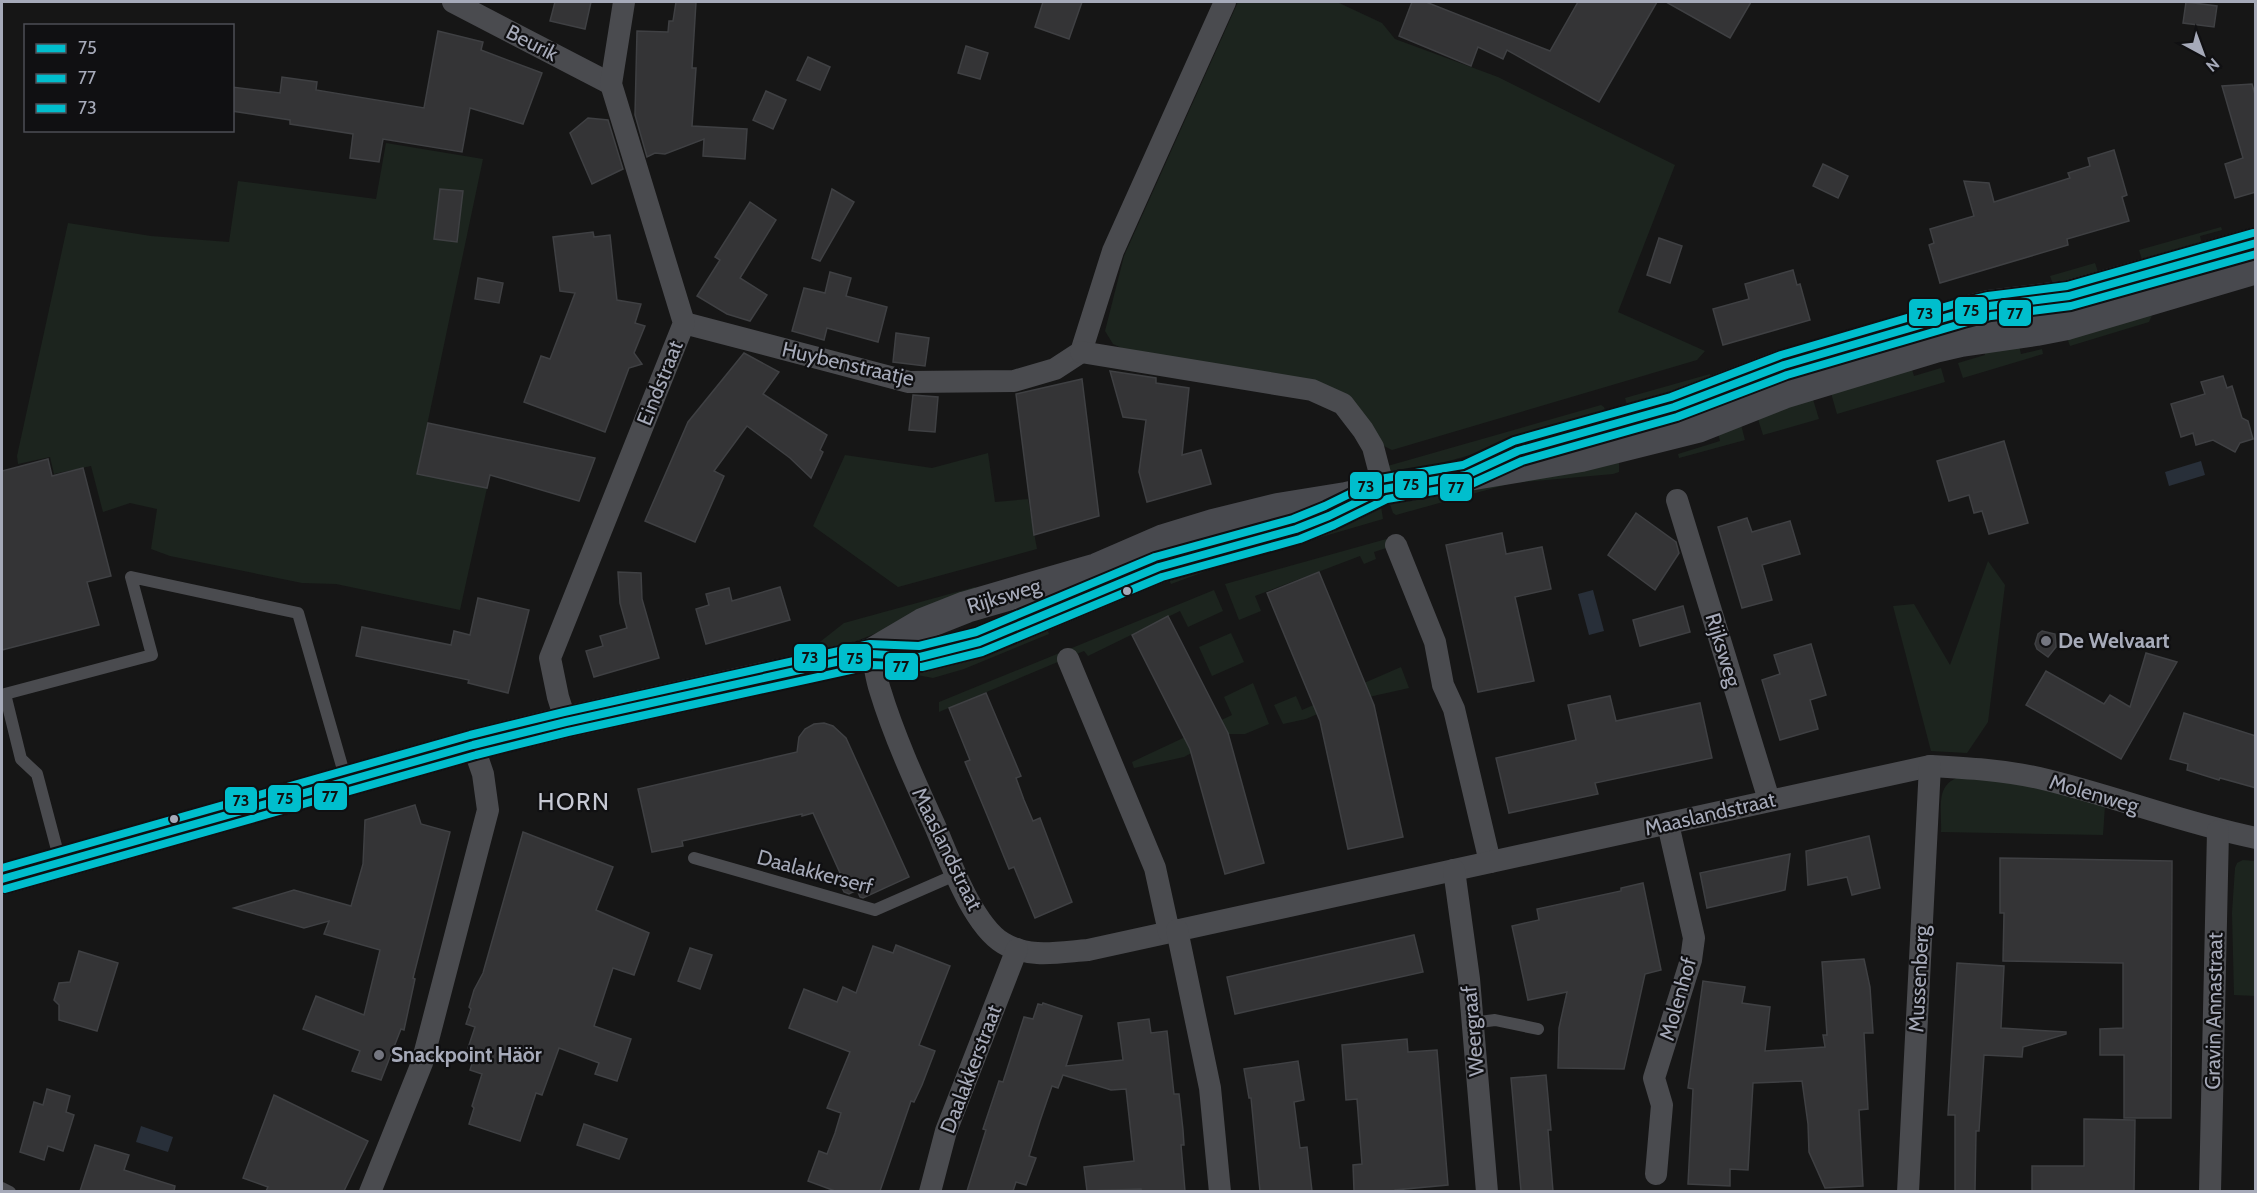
<svg xmlns="http://www.w3.org/2000/svg" width="2257" height="1193" font-family="Cabin,sans-serif">
  <style>
    .green { fill: #1c241e }
    .water { fill: #282f39 }
    .building { fill: #343436; stroke: #3f4043; stroke-width: 1.5 }
    .lines { fill: none; stroke-linecap: round; stroke-linejoin: round }
    .service { stroke: #4a4b4f; stroke-width: 12 }
    .minor { stroke: #4a4b4f; stroke-width: 22 }
    .secondary { stroke: #48494e; stroke-width: 32 }
    .bus-1-casing { stroke: #101012; stroke-width: 12 }
    .bus-2-casing { stroke: #101012; stroke-width: 12 }
    .bus-3-casing { stroke: #101012; stroke-width: 12 }
    .bus-1 { stroke: #00becd; stroke-width: 8 }
    .bus-2 { stroke: #00becd; stroke-width: 8 }
    .bus-3 { stroke: #00becd; stroke-width: 8 }
    .bus-dot { fill: #a6aab9; stroke: #101012; stroke-width: 2 }
    .poi-dot { fill: #747680; stroke: #101012; stroke-width: 2 }
    .labels { text-anchor: middle; stroke-width: 4.5; stroke-linejoin: round; paint-order: stroke }
    .street-label { font-size: 21px; fill: #a6aab9; stroke: #101012 }
    .poi-label { font-size: 21px; font-weight: bold; fill: #a6aab9; stroke: #101012; text-anchor: start }
    .quarter-label { font-size: 24px; letter-spacing: 1.5px; fill: #c7c9d4; stroke: #101012 }
    .line-badge { stroke: #101012; stroke-width: 2 }
    .pale-badge-label { font-size: 16px; text-anchor: middle; font-weight: bold; fill: #111 }
  </style>
  <rect width="100%" height="100%" fill="#161616"/>
  <g class="green">
    <path d="M1238,2H1337L1382,23L1395,39L1498,77L1675,165L1618,312L1705,351L1697,360L1392,450L1380,444L1346,400L1128,351L1113,344L1105,331L1124,256Z"/>
    <path d="M386,143L483,159L417,473L487,488L460,610L336,584L302,583L170,556L151,549L157,509L130,503L103,512L91,466L54,474L50,457L18,464L17,456L68,223L151,236L229,242L238,181L376,199Z"/>
    <path d="M2221,227L2222,230L2200,236L2203,249L2144,266L2139,250Z"/>
    <path d="M2095,263L2099,275L2055,290L2050,276Z"/>
    <path d="M2156,306L2149,322L2070,346L2065,332Z"/>
    <path d="M2018,341L2021,354L2042,349L2043,354L1963,378L1958,363L1985,355L1983,344Z"/>
    <path d="M1910,363L1914,376L1941,368L1945,382L1837,414L1829,386Z"/>
    <path d="M1710,374L1713,383L1629,411L1625,398Z"/>
    <path d="M1811,393L1819,419L1763,435L1757,416Z"/>
    <path d="M1601,405L1604,407L1607,417L1384,479V467Z"/>
    <path d="M1740,421L1745,440L1679,458L1678,454L1720,441L1717,429Z"/>
    <path d="M988,453L995,502L1028,499L1037,549L898,587L813,526L845,455L932,468Z"/>
    <path d="M1619,458V472L1613,474L1512,483L1396,515L1393,513L1390,504Z"/>
    <path d="M1381,506L1383,519L1212,569L1171,584L1166,573Z"/>
    <path d="M1390,538L1392,546L1374,552L1376,559L1364,564L1360,556L1255,596L1261,611L1239,620L1225,584Z"/>
    <path d="M1988,561L2005,585L1988,722L1967,753L1931,751L1893,606L1914,604L1950,665Z"/>
    <path d="M975,587L977,593L854,642L811,651V649L844,623Z"/>
    <path d="M1214,590L1223,611L1188,627L1180,611L1088,656L1084,651L939,712V702Z"/>
    <path d="M1045,624L1049,634L964,669L933,678L917,675L916,672Z"/>
    <path d="M1231,633L1244,662L1212,676L1199,647Z"/>
    <path d="M1401,667L1409,688L1342,703L1306,719L1283,724L1274,705L1296,696L1302,710Z"/>
    <path d="M1253,683L1269,724L1245,734H1226L1184,757L1134,768L1132,762L1232,715L1224,697Z"/>
    <path d="M1957,778L2023,782L2105,806L2103,835L1941,832C1942,811 1935,786 1957,778Z"/>
    <path d="M2243,860L2255,861V996L2234,995L2232,913L2235,868L2237,863Z"/>
  </g>
  <g class="water">
    <path d="M2201,461L2205,475L2169,486L2165,472Z"/>
    <path d="M1593,590L1604,631L1589,635L1578,594Z"/>
    <path d="M141,1126L173,1137L168,1152L136,1142Z"/>
  </g>
  <g class="building">
    <path d="M555,2H591L585,29L550,21Z"/>
    <path d="M676,2H696L692,68H696L692,126L747,129L745,159L703,156L704,139L665,154L655,153L647,157L635,115L637,31L668,32L669,21H673Z"/>
    <path d="M1043,2H1082L1069,39L1035,27Z"/>
    <path d="M1412,2H1426L1550,51L1578,2H1657L1599,102L1507,50L1503,59L1478,47L1471,66L1399,36Z"/>
    <path d="M1666,2H1751L1730,38Z"/>
    <path d="M2186,2L2217,6L2214,27L2183,23Z"/>
    <path d="M438,31L483,42L481,50L542,73L523,124L470,108L462,152L383,139L379,162L350,158L353,134L290,124V120L232,111V87L280,93L282,77L317,82L316,90L424,108Z"/>
    <path d="M966,46L988,53L980,79L958,73Z"/>
    <path d="M808,57L830,67L820,90L797,80Z"/>
    <path d="M2252,84L2256,98V192L2235,198L2225,164L2243,158L2222,86Z"/>
    <path d="M766,91L786,100L773,129L753,120Z"/>
    <path d="M588,118L608,120L623,169L592,184L570,133Z"/>
    <path d="M2114,150L2127,195L2122,197L2129,221L2067,239L2068,245L1940,283L1929,245L1934,243L1930,229L1974,216L1964,181L1989,183L1994,202L2070,178L2068,173L2090,166L2088,158Z"/>
    <path d="M1823,164L1848,176L1838,198L1813,186Z"/>
    <path d="M440,189L463,191L457,242L434,239Z"/>
    <path d="M832,189L854,202L820,261L812,258Z"/>
    <path d="M750,202L776,220L740,278L767,295L750,321L727,314L697,296L720,260L715,257Z"/>
    <path d="M593,232L594,237L610,235L617,300L641,304L635,323L645,326L634,353L642,364L629,368L605,432L524,402L541,356L550,359L575,293L560,291L553,237Z"/>
    <path d="M1659,238L1682,246L1670,283L1647,275Z"/>
    <path d="M1793,270L1797,285L1800,284L1810,320L1723,345L1713,309L1749,299L1745,284Z"/>
    <path d="M830,272L851,278L846,296L887,307L878,342L827,328L824,340L792,331L804,288L825,293Z"/>
    <path d="M478,278L503,283L499,303L475,299Z"/>
    <path d="M896,333L929,338L925,366L893,362Z"/>
    <path d="M744,353L779,372L763,394L827,435L820,450L823,452L811,478L790,458L747,426L714,471L724,476L695,542L645,521L688,422Z"/>
    <path d="M1110,371L1156,378V383L1189,388L1182,455L1201,450L1211,484L1147,502L1139,472L1146,420L1123,417Z"/>
    <path d="M2223,376L2227,388L2232,386L2242,418L2248,421L2253,439L2240,443L2235,452L2213,440L2196,445L2193,433L2181,437L2171,404L2205,394L2201,382Z"/>
    <path d="M1082,379L1099,516L1034,535L1016,394Z"/>
    <path d="M913,395L938,397L935,432L909,430Z"/>
    <path d="M428,423L595,458L579,501L490,475L487,488L417,474Z"/>
    <path d="M2004,441L2028,523L1989,534L1982,511L1974,513L1969,495L1949,501L1937,461Z"/>
    <path d="M48,459L52,476L83,468L111,576L87,582L99,625L2,650V471Z"/>
    <path d="M1636,513L1676,542L1679,553L1655,590L1608,555Z"/>
    <path d="M1747,518L1752,532L1790,521L1800,554L1762,565L1772,600L1742,608L1718,527Z"/>
    <path d="M1502,533L1506,554L1542,547L1551,589L1515,597L1534,681L1478,692L1446,545Z"/>
    <path d="M618,572L641,573L642,599L659,658L594,677L586,651L603,646L600,636L627,628L620,603Z"/>
    <path d="M1319,572L1374,705L1403,837L1348,849L1320,721L1267,593Z"/>
    <path d="M780,587L790,620L706,644L696,609L709,605L706,594L729,588L732,601Z"/>
    <path d="M478,598L529,610L508,693L468,683L469,680L356,656L362,627L451,645L454,631L470,635Z"/>
    <path d="M1683,606L1690,632L1640,646L1633,620Z"/>
    <path d="M1168,616L1228,733L1264,863L1225,874L1190,749L1132,635Z"/>
    <path d="M2042,631L2055,634L2056,647L2048,657L2037,649L2035,644L2038,634Z"/>
    <path d="M1811,644L1826,695L1810,700L1818,729L1780,740L1762,680L1780,674L1774,655Z"/>
    <path d="M2146,653L2177,662L2121,759L2026,705L2046,671L2104,704L2110,695L2130,707Z"/>
    <path d="M986,693L1021,776L1016,778L1024,800L1033,821L1040,818L1072,902L1035,918L1014,867L1009,869L987,815L965,762L970,760L949,708Z"/>
    <path d="M1610,696L1616,721L1700,703L1712,758L1595,783L1598,794L1509,813L1496,758L1576,740L1568,705Z"/>
    <path d="M2184,713L2256,736V788L2220,778L2219,780L2187,770L2188,764L2170,759Z"/>
    <path d="M824,723L833,726L846,738L909,877L863,898L860,897L857,890L849,894L844,892L836,875L840,873L813,813L802,816V814L682,841L683,846L652,852L638,789L797,752L799,737L805,729L814,724Z"/>
    <path d="M415,805L421,824L450,832L413,978L415,979L404,1030L401,1029L381,1080L352,1071L360,1051L303,1029L316,996L364,1015L380,950L324,934L329,921L304,928L234,908L294,890L351,906L363,864L365,820Z"/>
    <path d="M523,832L613,867L596,910L649,933L634,975L613,968L594,1026L631,1039L617,1081L595,1074L599,1063L559,1048L542,1095L536,1093L520,1141L469,1124L474,1108L472,1106L482,1074L470,1070L476,1051L468,1048L475,1027L466,1024L471,1009L469,1007L474,990L483,973Z"/>
    <path d="M1869,836L1880,888L1852,895L1847,877L1808,885L1806,851Z"/>
    <path d="M1790,854L1785,890L1707,908L1700,873Z"/>
    <path d="M2000,858L2172,861L2171,1118H2124V1055H2100V1029L2123,1028V963L2003,961L2004,913H2000Z"/>
    <path d="M1643,883L1661,970L1645,974L1624,1069L1558,1068L1559,1028L1567,992L1528,1000L1512,926L1539,920L1537,909L1621,891V888Z"/>
    <path d="M1414,935L1423,972L1235,1014L1227,977Z"/>
    <path d="M896,945L950,966L919,1045L935,1051L922,1085L914,1102L911,1101L880,1191H835L808,1181L819,1151L827,1154L835,1133L841,1113L827,1108L850,1052L789,1028L804,989L837,1002L843,987L856,993L873,946L893,953Z"/>
    <path d="M690,948L712,955L700,989L678,981Z"/>
    <path d="M79,951L118,963L97,1031L59,1020V1005L54,1000L59,983L70,982Z"/>
    <path d="M1864,959L1870,987L1873,1033H1864L1868,1109L1859,1110L1863,1186L1825,1188L1809,1152L1808,1124L1802,1081L1753,1083L1748,1170L1730,1169V1186L1688,1184L1693,1089L1688,1088L1703,981L1745,987L1742,1003L1770,1007L1765,1051L1825,1047L1823,1035H1827L1822,962Z"/>
    <path d="M1957,963L2004,966L2001,1028L2066,1032V1034L2023,1047L2022,1057L1984,1055L1979,1131H1976L1975,1191H1955V1115H1948Z"/>
    <path d="M1043,1003L1082,1016L1066,1066L1123,1060L1118,1023L1149,1019L1151,1033L1167,1031L1174,1094H1179L1183,1130L1184,1145H1181L1185,1191H1142L1141,1189L1087,1191L1084,1167L1134,1161L1126,1089L1111,1090L1063,1075L1058,1088L1052,1086L1040,1121L1029,1156L1036,1158L1026,1185L1016,1182L1013,1191H967L986,1130L983,1129L999,1081L1003,1082L1024,1017L1033,1019L1038,1004L1042,1005Z"/>
    <path d="M1407,1039L1408,1052L1437,1050L1448,1185L1395,1190V1191H1354L1353,1165L1362,1164L1357,1099L1346,1100L1342,1045Z"/>
    <path d="M1298,1061L1304,1100L1294,1102L1300,1148L1307,1147L1312,1191H1260L1251,1098H1249L1244,1069Z"/>
    <path d="M1546,1075L1551,1130H1548L1553,1191H1521L1511,1078Z"/>
    <path d="M47,1089L70,1096L66,1112L74,1115L63,1151L48,1146L44,1160L20,1152L34,1102L43,1105Z"/>
    <path d="M274,1095L368,1141L344,1191H266L268,1187L243,1178Z"/>
    <path d="M2084,1119L2135,1120L2134,1191H2032V1166H2084Z"/>
    <path d="M584,1124L627,1139L619,1159L577,1145Z"/>
    <path d="M95,1145L129,1155L124,1170L175,1186L174,1191H80Z"/>
  </g>
  <g class="lines">
    <g class="service">
      <path d="M694,858L875,910L955,875"/>
      <path d="M60,861L37,774L21,759L5,694L152,655L131,577L298,613L346,780"/>
      <path d="M1472,1023L1495,1020L1538,1029"/>
      <path d="M2,1188L10,1192"/>
    </g>
    <g class="minor">
      <path d="M453,2L611,84"/>
      <path d="M684,323L909,382L1014,381L1055,369L1081,352L1113,251L1225,2"/>
      <path d="M1081,352L1312,390L1343,404L1363,430L1373,447L1384,489"/>
      <path d="M1677,500L1769,800"/>
      <path d="M1396,545L1435,642L1443,685L1454,709L1490,862"/>
      <path d="M872,654C875,666 876,678 880,690C894,736 915,782 935,826C949,858 972,924 1003,943C1029,959 1060,952 1088,950L1930,766C1966,768 2003,770 2039,778C2112,795 2182,823 2256,838"/>
      <path d="M1068,659L1155,868L1169,932"/>
      <path d="M566,722L558,697L550,658L684,323L611,84L624,2"/>
      <path d="M1454,870L1469,979L1487,1192"/>
      <path d="M1177,930L1210,1088L1220,1192"/>
      <path d="M1656,1174L1662,1105L1654,1078L1691,960L1694,938L1668,824"/>
      <path d="M370,1192L422,1063L488,810L483,774L473,745"/>
      <path d="M930,1192L946,1131L1017,949"/>
      <path d="M1908,1192L1930,766"/>
      <path d="M2210,1192L2218,831"/>
    </g>
    <g class="secondary">
      <path d="M1533,447L1674,407L1784,365L1961,313L1989,306L2069,296L2256,243"/>
      <path d="M872,654L923,624L966,607L1097,569L1164,540L1213,525L1278,509L1346,498L1384,489L1581,456L1697,427L1783,393L1935,347L1961,341L2036,330L2067,324L2256,268"/>
      <path d="M2,879L473,745L566,722L872,654L920,657L979,642L1159,567L1296,529L1329,516L1384,489"/>
    </g>
    <g class="bus-1-casing">
      <path id="bus-1" d="M2,879L473,745L566,722L872,654L920,657L979,642L1159,567L1296,529L1329,516L1384,489L1466,475L1518,451L1674,407L1784,365L1961,313L1989,306L2069,296L2256,243"/>
    </g>
    <g class="bus-2-casing">
      <path id="bus-2" d="M5,889L476,755L568,732L873,665L922,667L982,652L1162,577L1300,539L1334,525L1387,499L1469,485L1522,461L1677,417L1787,375L1964,323L1991,316L2071,306L2256,254"/>
    </g>
    <g class="bus-3-casing">
      <path id="bus-3" d="M2,868L470,735L564,712L870,644L919,646L976,632L1155,557L1293,519L1325,506L1380,479L1463,465L1514,441L1671,397L1781,355L1958,303L1988,296L2067,286L2253,233"/>
    </g>
    <use href="#bus-1" class="bus-1"/>
    <use href="#bus-2" class="bus-2"/>
    <use href="#bus-3" class="bus-3"/>
  </g>
  <g class="bus-dot">
    <circle cx="1127" cy="591" r="5"/>
    <circle cx="174" cy="819" r="5"/>
  </g>
  <g class="poi-dot">
    <circle cx="2046" cy="641" r="6"/>
    <circle cx="379" cy="1055" r="6"/>
  </g>
  <g class="labels">
    <g class="street-label">
      <text transform="translate(532 43) rotate(27)" y="7">Beurik</text>
      <text transform="translate(848 364) rotate(13)" y="7">Huybenstraatje</text>
      <text transform="translate(660 383) rotate(-68)" y="7">Eindstraat</text>
      <text transform="translate(1004 596) rotate(-17)" y="7">Rijksweg</text>
      <text transform="translate(1723 650) rotate(73)" y="7">Rijksweg</text>
      <text transform="translate(2094 794) rotate(16)" y="7">Molenweg</text>
      <text transform="translate(1710 814) rotate(-13)" y="7">Maaslandstraat</text>
      <text transform="translate(947 849) rotate(64)" y="7">Maaslandstraat</text>
      <text transform="translate(815 872) rotate(15)" y="7">Daalakkerserf</text>
      <text transform="translate(1919 979) rotate(-87)" y="7">Mussenberg</text>
      <text transform="translate(1678 999) rotate(-74)" y="7">Molenhof</text>
      <text transform="translate(2214 1011) rotate(-89)" y="7">Gravin Annastraat</text>
      <text transform="translate(1473 1031) rotate(-95)" y="7">Weergraaf</text>
      <text transform="translate(971 1069) rotate(-69)" y="7">Daalakkerstraat</text>
    </g>
    <g class="poi-label">
      <text x="2058" y="648">De Welvaart</text>
      <text x="391" y="1062">Snackpoint Häör</text>
    </g>
    <g class="quarter-label">
      <text x="574" y="810">HORN</text>
    </g>
  </g>
  <g class="line-badge">
    <rect x="1954" y="296" width="34" height="29" rx="6" fill="#00becd"/>
    <rect x="1908" y="298" width="34" height="29" rx="6" fill="#00becd"/>
    <rect x="1998" y="299" width="34" height="28" rx="6" fill="#00becd"/>
    <rect x="1394" y="470" width="34" height="29" rx="6" fill="#00becd"/>
    <rect x="1349" y="471" width="34" height="29" rx="6" fill="#00becd"/>
    <rect x="1439" y="473" width="34" height="29" rx="6" fill="#00becd"/>
    <rect x="793" y="643" width="34" height="29" rx="6" fill="#00becd"/>
    <rect x="838" y="643" width="34" height="29" rx="6" fill="#00becd"/>
    <rect x="884" y="652" width="35" height="29" rx="6" fill="#00becd"/>
    <rect x="313" y="782" width="35" height="29" rx="6" fill="#00becd"/>
    <rect x="267" y="784" width="35" height="29" rx="6" fill="#00becd"/>
    <rect x="224" y="786" width="34" height="28" rx="6" fill="#00becd"/>
  </g>
  <g class="pale-badge-label">
    <text x="1971" y="316">75</text>
    <text x="1925" y="319">73</text>
    <text x="2015" y="319">77</text>
    <text x="1411" y="490">75</text>
    <text x="1366" y="492">73</text>
    <text x="1456" y="493">77</text>
    <text x="810" y="663">73</text>
    <text x="855" y="664">75</text>
    <text x="901" y="672">77</text>
    <text x="330" y="802">77</text>
    <text x="285" y="804">75</text>
    <text x="241" y="806">73</text>
  </g>
  <rect width="2257" height="1193" fill="none" stroke="#a6aab9" stroke-width="6"/>
  <rect x="24" y="24" width="210" height="108" fill="#101012" stroke="#4c4e55" stroke-width="1.5"/>
  <rect x="36" y="44" width="30" height="9" fill="#00becd" stroke="#4c4e55" stroke-width="1.5"/>
  <text x="78" y="54" font-size="18" fill="#a6aab9">75</text>
  <rect x="36" y="74" width="30" height="9" fill="#00becd" stroke="#4c4e55" stroke-width="1.5"/>
  <text x="78" y="84" font-size="18" fill="#a6aab9">77</text>
  <rect x="36" y="104" width="30" height="9" fill="#00becd" stroke="#4c4e55" stroke-width="1.5"/>
  <text x="78" y="114" font-size="18" fill="#a6aab9">73</text>
  <g transform="translate(2203 54) rotate(139)" stroke="#101012" stroke-width="4.5" paint-order="stroke">
  <path d="M0-4.5L10 22L0 15L-10 22Z" fill="#a6aab9"/>
  <text y="-9" font-size="16" font-weight="bold" text-anchor="middle" fill="#a6aab9">N</text>
  </g>
</svg>
